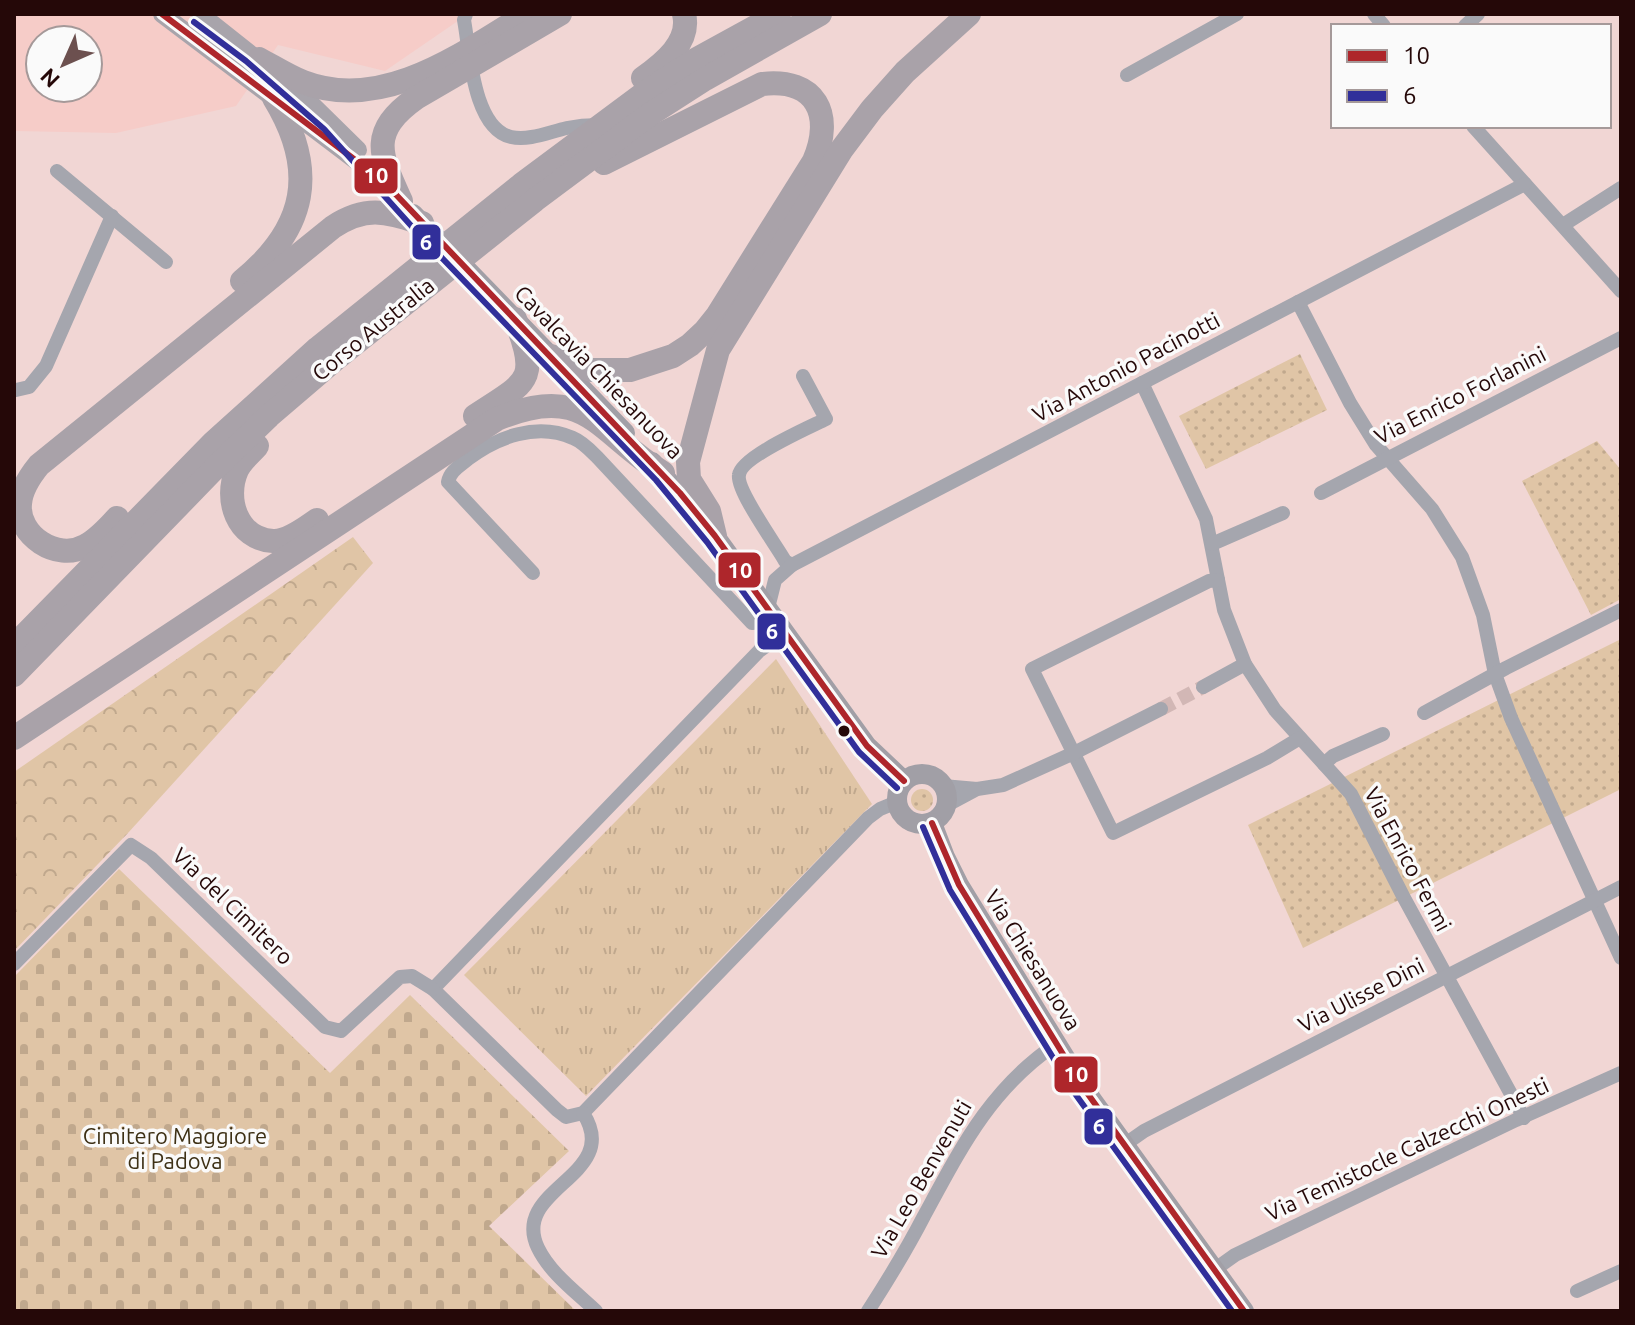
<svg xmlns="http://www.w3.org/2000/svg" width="1635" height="1325" font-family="Ubuntu,sans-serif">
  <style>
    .built { fill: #f6ccc8; fill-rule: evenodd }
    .grass { fill: url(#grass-tufts) }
    .forest { fill: url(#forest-crowns) }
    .cemetery { fill: url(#cemetery-stones) }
    .park { fill: url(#park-dots) }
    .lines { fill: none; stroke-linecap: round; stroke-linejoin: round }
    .street-tunnel { stroke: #d2b7b5; stroke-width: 14; stroke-dasharray: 14 7; stroke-linecap: butt }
    .street { stroke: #a5a6ae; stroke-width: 14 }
    .secondary { stroke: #a8a4ab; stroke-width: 18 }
    .primary { stroke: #a19fa6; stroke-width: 20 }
    .highway { stroke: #a9a2a9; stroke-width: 24 }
    .bus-1-casing { stroke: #fafafa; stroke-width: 12 }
    .bus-2-casing { stroke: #fafafa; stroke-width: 12 }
    .bus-1 { stroke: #ae262b; stroke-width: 6 }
    .bus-2 { stroke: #312f9a; stroke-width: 6 }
    .bus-dot { fill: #250808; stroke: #fafafa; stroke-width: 3 }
    .labels { text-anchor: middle; stroke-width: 7; stroke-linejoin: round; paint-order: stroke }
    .street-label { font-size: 22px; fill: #250808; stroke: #fafafa }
    .park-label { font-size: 22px; fill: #3d3015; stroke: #fafafa }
    .line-badge { stroke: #fafafa; stroke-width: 3 }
    .badge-label { font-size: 22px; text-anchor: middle; font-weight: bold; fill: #fff }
  </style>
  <defs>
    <pattern id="grass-tufts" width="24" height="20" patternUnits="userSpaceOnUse" patternTransform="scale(2)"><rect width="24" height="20" fill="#e0c5a6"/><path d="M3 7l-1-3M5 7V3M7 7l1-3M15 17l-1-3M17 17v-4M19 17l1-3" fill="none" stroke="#c0a88d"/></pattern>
    <pattern id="forest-crowns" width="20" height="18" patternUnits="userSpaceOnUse" patternTransform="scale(2)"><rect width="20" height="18" fill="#e0c5a6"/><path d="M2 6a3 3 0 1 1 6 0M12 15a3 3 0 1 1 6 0" fill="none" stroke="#c0a88d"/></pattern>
    <pattern id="cemetery-stones" width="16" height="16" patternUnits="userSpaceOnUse" patternTransform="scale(2)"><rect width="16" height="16" fill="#e0c5a6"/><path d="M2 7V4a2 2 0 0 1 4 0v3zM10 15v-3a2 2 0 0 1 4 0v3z" fill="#c0a88d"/></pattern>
    <pattern id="park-dots" width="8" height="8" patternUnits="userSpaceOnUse" patternTransform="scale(2)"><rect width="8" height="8" fill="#e0c5a6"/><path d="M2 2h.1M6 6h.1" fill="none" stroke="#c0a88d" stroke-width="1.8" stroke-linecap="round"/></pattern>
  </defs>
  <rect width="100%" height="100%" fill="#f1d6d4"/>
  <path class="built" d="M14,14H468L385,71L278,45L236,106L116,133L14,131ZM40,40H88V88H40Z"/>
  <path class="grass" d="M776,659L872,804L586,1096L464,975Z"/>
  <path class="forest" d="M353,537L373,563L128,833L14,951V772Z"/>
  <path class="cemetery" d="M119,869L330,1073L410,995L569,1151L489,1226L576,1311H14V977Z"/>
  <g class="park">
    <path d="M1300,354L1327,410L1206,469L1179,416Z"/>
    <path d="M1597,441L1621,470V599L1591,615L1522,481Z"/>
    <path d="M1621,639V789L1303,948L1248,825Z"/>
    <circle cx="922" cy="800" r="11"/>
  </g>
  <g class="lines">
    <path class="street-tunnel" d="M1161,709L1203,687"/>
    <g class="street">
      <path d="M466,14L464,20C470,52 473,128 511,137C529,141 549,132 567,128C577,126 588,125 598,125"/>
      <path d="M1374,14L1384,26"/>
      <path d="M1465,26L1478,14"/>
      <path d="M1127,75L1237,14"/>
      <path d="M1473,126L1621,291"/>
      <path d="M57,171L166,262"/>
      <path d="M1563,225L1621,188"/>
      <path d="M1298,302L1350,403L1376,445L1432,509L1462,557L1483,615L1495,674L1511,718L1621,958"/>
      <path d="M1142,383L1206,519L1224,610L1245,664L1275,710L1351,794L1403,896L1524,1118"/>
      <path d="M16,390L29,387L46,366L112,216"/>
      <path d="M1321,493L1621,338"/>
      <path d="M1212,544L1283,513"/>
      <path d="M792,565L785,561C776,545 736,490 739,475C741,457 808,428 826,419L803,376"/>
      <path d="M533,573L448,482C450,471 460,466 468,459C497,437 537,422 573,438C583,442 591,451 598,458L752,623L760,622L772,614"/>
      <path d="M1218,580L1209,581L1032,669L1113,833L1267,758L1300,738"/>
      <path d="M768,608L775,580L792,565L1525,184"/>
      <path d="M785,632L759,651L433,989L557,1110L566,1117L583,1113L868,818L880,809L897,802"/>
      <path d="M1203,687L1245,664"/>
      <path d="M1424,713L1506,668L1621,610"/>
      <path d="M1324,764L1333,756L1383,734"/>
      <path d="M943,786L977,789L1003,785L1074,753L1161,709"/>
      <path d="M947,805L975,790"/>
      <path d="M14,964L131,845L151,858L325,1027L341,1031L400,977L412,976L433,989"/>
      <path d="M583,1113C624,1176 509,1188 538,1248C550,1273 576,1292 596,1311"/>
      <path d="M1124,1145L1144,1131L1621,887"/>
      <path d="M1214,1270L1235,1255L1516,1120L1621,1073"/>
      <path d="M1577,1291L1621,1271"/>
      <path d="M868,1311C888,1280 907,1249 924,1216C961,1148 990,1089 1056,1044"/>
    </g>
    <g class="secondary">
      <path d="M162,14L383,181"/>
      <path d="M200,14L302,95L358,150"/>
    </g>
    <g class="primary">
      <path d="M413,214L625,433"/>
      <path d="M652,462L715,536L867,746L904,781"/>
      <circle cx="922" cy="799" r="25"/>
      <path d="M932,823L945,857L959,885L1085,1090L1244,1311"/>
    </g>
    <g class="highway">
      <path d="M259,59C274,67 288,76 303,82C383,113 463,53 527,14"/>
      <path d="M643,78C663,64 691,42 684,14"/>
      <path d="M401,201C380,155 368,132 416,98L560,14"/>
      <path d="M242,281C307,228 318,170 274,98"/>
      <path d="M551,356L591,370H630L673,356L690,345L705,331L717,316L814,161C834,114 816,78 762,84L604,163"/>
      <path d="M475,416C526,382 541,382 515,319"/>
      <path d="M257,446C250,454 241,461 237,470C224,499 237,539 273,541C288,542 305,528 317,520"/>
      <path d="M117,518C108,528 97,540 85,546C57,562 17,535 20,504C21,489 30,476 39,465L333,227C367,205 386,212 422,223"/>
      <path d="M715,536L709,511L689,479L688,462L718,350L842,149L872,109L905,72L969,14"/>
      <path d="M14,646L213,443L318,348L521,185L646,92L695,60L779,14"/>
      <path d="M14,675L213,470L269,416L338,357L535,200L649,115L705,79L820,14"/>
      <path d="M14,738L497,419C587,381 597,433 663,473"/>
    </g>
    <g class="bus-1-casing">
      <g id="bus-1">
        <path d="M162,14L383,181L680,493L715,536L867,746L904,781"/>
        <path d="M932,823L959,885L1085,1090L1244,1311"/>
      </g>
    </g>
    <g class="bus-2-casing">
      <g id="bus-2">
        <path d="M194,22L246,61L324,129L415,230L656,480L707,542L859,752L897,788"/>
        <path d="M923,827L950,890L1076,1095L1232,1311"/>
      </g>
    </g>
    <use href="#bus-1" class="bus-1"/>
    <use href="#bus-2" class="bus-2"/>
  </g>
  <circle class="bus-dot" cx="844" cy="731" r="7"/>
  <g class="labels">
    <g class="street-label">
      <text transform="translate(373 329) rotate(-39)" y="8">Corso Australia</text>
      <text transform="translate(1126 367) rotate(-28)" y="8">Via Antonio Pacinotti</text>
      <text transform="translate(599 372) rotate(46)" y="8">Cavalcavia Chiesanuova</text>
      <text transform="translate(1460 395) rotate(-27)" y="8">Via Enrico Forlanini</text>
      <text transform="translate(1408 859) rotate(62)" y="8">Via Enrico Fermi</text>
      <text transform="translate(233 906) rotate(44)" y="8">Via del Cimitero</text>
      <text transform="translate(1033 960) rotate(58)" y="8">Via Chiesanuova</text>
      <text transform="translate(1361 995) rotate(-27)" y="8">Via Ulisse Dini</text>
      <text transform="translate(1407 1149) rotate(-25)" y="8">Via Temistocle Calzecchi Onesti</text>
      <text transform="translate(921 1179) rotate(-60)" y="8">Via Leo Benvenuti</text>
    </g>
    <g class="park-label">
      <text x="175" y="1144">Cimitero Maggiore<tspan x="175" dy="25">di Padova</tspan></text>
    </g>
  </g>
  <g class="line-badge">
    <rect x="353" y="157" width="46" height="38" rx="8" fill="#ae262b"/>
    <rect x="411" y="223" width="31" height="38" rx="8" fill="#312f9a"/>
    <rect x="717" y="551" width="45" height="38" rx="8" fill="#ae262b"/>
    <rect x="756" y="612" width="31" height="39" rx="8" fill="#312f9a"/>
    <rect x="1053" y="1055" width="46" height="39" rx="8" fill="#ae262b"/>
    <rect x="1083" y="1107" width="31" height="39" rx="8" fill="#312f9a"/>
  </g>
  <g class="badge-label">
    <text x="376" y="183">10</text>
    <text x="426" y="250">6</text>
    <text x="740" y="578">10</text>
    <text x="772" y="639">6</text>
    <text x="1076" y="1082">10</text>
    <text x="1099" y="1134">6</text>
  </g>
  <rect width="1635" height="1325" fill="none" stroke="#250808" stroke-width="32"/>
  <rect x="1331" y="24" width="280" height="104" fill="#fafafa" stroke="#a59999" stroke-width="2"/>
  <rect x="1347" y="50" width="40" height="12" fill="#ae262b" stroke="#a59999" stroke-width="2"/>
  <text x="1403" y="64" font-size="24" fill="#250808">10</text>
  <rect x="1347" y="90" width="40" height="12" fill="#312f9a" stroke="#a59999" stroke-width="2"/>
  <text x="1403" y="104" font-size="24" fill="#250808">6</text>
  <g transform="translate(64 64) rotate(225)"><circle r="38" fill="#fafafa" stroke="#a59999" stroke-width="2"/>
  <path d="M0-6L14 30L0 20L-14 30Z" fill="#6c504f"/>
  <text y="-12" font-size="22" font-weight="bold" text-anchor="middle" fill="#250808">N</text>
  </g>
</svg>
